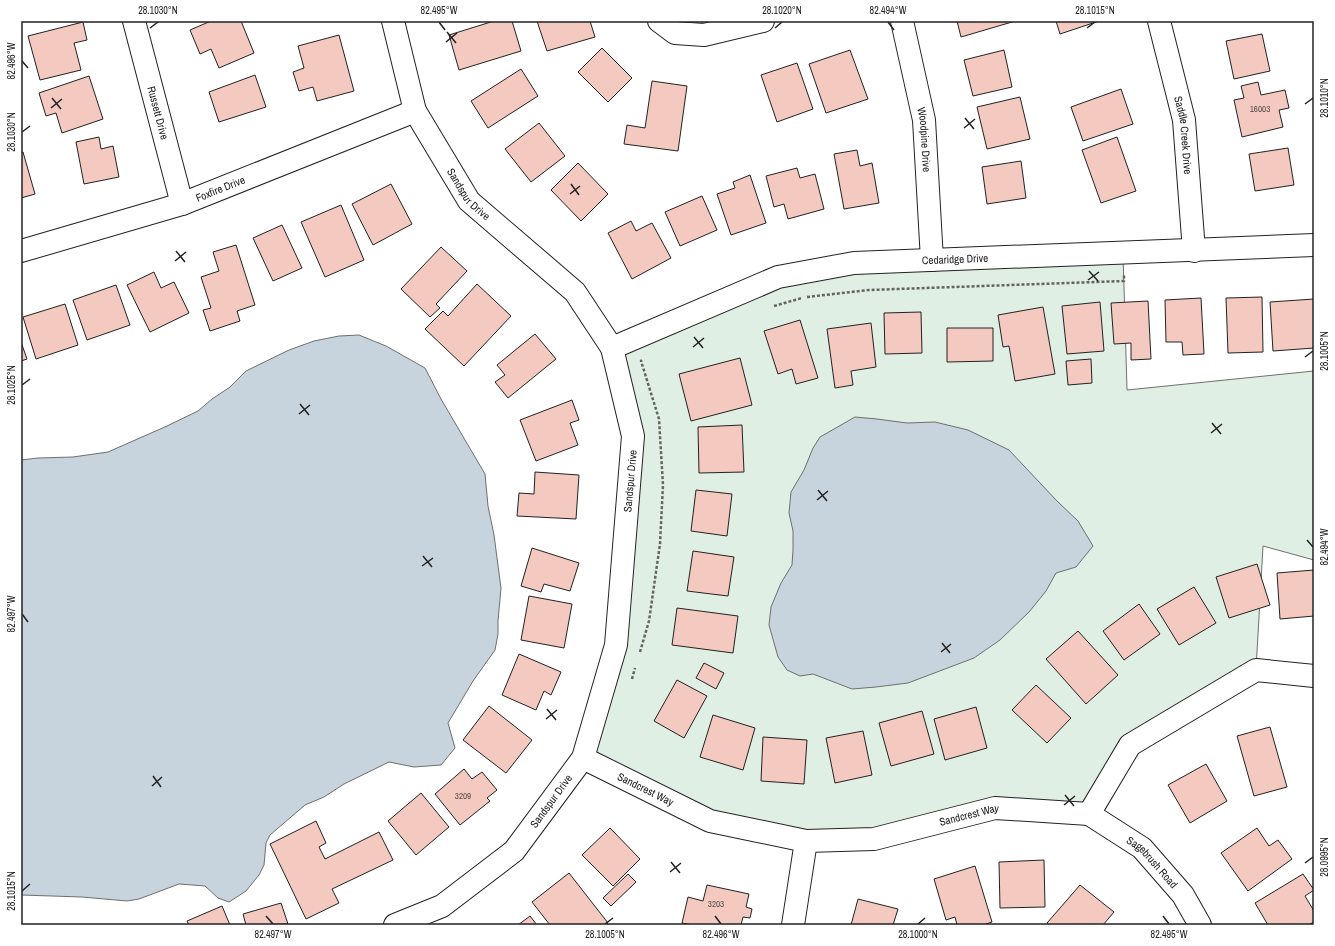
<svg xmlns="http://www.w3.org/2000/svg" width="1335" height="946" font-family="'Archivo Narrow',sans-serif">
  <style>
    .green { fill: #e0efe3; stroke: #6f6f6f }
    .water { fill: #c7d3dd; stroke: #6f6f6f }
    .building { fill: #f3c9c0; stroke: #222 }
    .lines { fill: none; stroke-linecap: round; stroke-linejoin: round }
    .minor-casing { stroke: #222; stroke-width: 24 }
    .path { stroke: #646464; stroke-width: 2.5; stroke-dasharray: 3 2; stroke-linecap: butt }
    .minor { stroke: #fff; stroke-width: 22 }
    .ticks { fill: none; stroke: #222; stroke-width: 1.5 }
    .labels { text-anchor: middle; stroke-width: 3; stroke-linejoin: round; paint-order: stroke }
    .number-label { font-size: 9px; fill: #564c4a }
    .street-label { font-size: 11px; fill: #222; stroke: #fff }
    .neatline { fill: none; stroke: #222; stroke-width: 1.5 }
    .ticks-label { font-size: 10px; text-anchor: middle; fill: #222 }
  </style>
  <rect width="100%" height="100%" fill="#fff"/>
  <path class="green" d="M1123,253L1127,390L1314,371V560L1263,546L1256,670L1130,745L1089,814L995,808L874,839L710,821L583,758L616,645L633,436L612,348L778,277Z"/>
  <g class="water">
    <path d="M359,335L386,346L425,368L441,399L485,474L488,506L494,535L501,588L498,621V634L495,650L473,681L448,723L455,748L441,765L414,767L389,762L344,784L324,797L305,805L270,835L266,843L264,865L259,875L246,891L229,902L218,898L205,886L179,884L139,899L127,901L82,897L21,895V460L38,458L73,457L108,452L167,426L198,411L212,399L230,387L246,371L289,350L314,341L339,336Z"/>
    <path d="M855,417L877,419L907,423L935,422L968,430L1009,450L1057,501L1078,521L1093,546L1076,567L1056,573L1046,591L1029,612L1000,640L974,658L908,683L876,687L852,689L813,674L800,676L787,670L778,657L769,625L771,607L781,583L792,565L793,550V531L789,513L791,492L804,470L813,448L820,437Z"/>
  </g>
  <g class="building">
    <path d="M211,21H241L254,53L219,68L211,49L200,54L190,30Z"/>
    <path d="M494,21H512L521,51L459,70L449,35Z"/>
    <path d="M537,21H590L595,37L547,51Z"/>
    <path d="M957,21H1012V22L961,37Z"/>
    <path d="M1056,21H1099L1060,34Z"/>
    <path d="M83,22L87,40L74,43L81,70L40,80L28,36Z"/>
    <path d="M1262,34L1270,71L1234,79L1226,41Z"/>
    <path d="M339,35L354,91L317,101L313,87L299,91L293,72L304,68L298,46Z"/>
    <path d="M602,48L632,78L608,102L578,72Z"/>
    <path d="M850,50L868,99L826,113L809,64Z"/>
    <path d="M1004,50L1012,87L973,96L964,60Z"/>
    <path d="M797,63L813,109L777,122L761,75Z"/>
    <path d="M521,69L538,96L488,128L471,101Z"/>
    <path d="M255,75L266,107L219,122L209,92Z"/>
    <path d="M89,76L103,119L62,133L56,113L46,116L39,93Z"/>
    <path d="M652,81L687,86L678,151L624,144L627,125L645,128Z"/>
    <path d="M1258,82L1261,95L1285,90L1289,108L1279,110L1283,127L1242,137L1234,100L1244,98L1241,86Z"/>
    <path d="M1121,89L1133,124L1083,141L1071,107Z"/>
    <path d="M1020,97L1030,139L987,149L977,107Z"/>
    <path d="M539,123L565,156L531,182L505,149Z"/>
    <path d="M99,137L101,149L113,146L119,177L84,184L76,142Z"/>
    <path d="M1117,137L1136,191L1101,203L1082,150Z"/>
    <path d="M1288,148L1294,185L1255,191L1249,154Z"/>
    <path d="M857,150L860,166L872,163L879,203L844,209L834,154Z"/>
    <path d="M21,152H23L35,194L21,198Z"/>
    <path d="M1021,161L1026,198L987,204L982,167Z"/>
    <path d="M578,163L608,194L581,221L551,190Z"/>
    <path d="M797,168L800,178L815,174L824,209L788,219L784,204L774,207L766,176Z"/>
    <path d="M750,175L766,223L731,235L717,194L735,188L733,182Z"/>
    <path d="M391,184L412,224L373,245L352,204Z"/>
    <path d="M702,196L717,230L680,246L665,212Z"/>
    <path d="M341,205L364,260L325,277L301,222Z"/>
    <path d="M631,221L636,231L652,223L671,258L632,279L608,233Z"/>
    <path d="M282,225L302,268L273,281L253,238Z"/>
    <path d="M236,245L255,305L237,311L240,321L210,331L203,310L211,308L201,277L219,271L213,252Z"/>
    <path d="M441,247L467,271L436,304L440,308L430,317L401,289Z"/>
    <path d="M154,272L161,288L174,282L189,313L150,332L127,285Z"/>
    <path d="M477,284L511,316L464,366L425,329L443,311L448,316Z"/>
    <path d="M116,285L130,325L87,340L73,300Z"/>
    <path d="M1262,297L1263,352L1228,353L1226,298Z"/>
    <path d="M1201,298L1204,354L1183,355L1182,342H1166L1165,300Z"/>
    <path d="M1314,299V348L1273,351L1270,302Z"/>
    <path d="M1148,301L1151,359L1131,360V343L1114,344L1111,303Z"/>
    <path d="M1100,302L1104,351L1067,354L1062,306Z"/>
    <path d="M65,304L78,345L36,359L23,317Z"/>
    <path d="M1043,307L1055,374L1015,381L1009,346L1003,347L998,315Z"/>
    <path d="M921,312L922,353L885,354L884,313Z"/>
    <path d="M800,320L818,378L796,384L792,369L778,374L764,331Z"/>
    <path d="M871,323L876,367L851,371L853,385L835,388L827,329Z"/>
    <path d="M947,328H993V361L947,362Z"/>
    <path d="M535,334L556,359L508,398L495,382L505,375L497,365Z"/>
    <path d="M21,342L27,359L21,361Z"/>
    <path d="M740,358L752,405L691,421L679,374Z"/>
    <path d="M1091,359L1092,383L1068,385L1066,361Z"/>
    <path d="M572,400L579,420L570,423L578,445L536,461L520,420Z"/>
    <path d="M742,425L744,472L699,473L698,427Z"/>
    <path d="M535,472L579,475L576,519L517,516L519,493L534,494Z"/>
    <path d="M696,490L732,494L727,536L691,531Z"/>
    <path d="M532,548L579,563L570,591L544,584L541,592L521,586Z"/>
    <path d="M693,551L734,557L728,596L687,591Z"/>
    <path d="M1257,564L1270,605L1229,618L1216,577Z"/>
    <path d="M1314,570V616L1280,619L1277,573Z"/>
    <path d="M1194,587L1216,623L1179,645L1157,609Z"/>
    <path d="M529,596L572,604L564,648L521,640Z"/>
    <path d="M1139,604L1160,634L1124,660L1103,631Z"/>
    <path d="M677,608L738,616L733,653L672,645Z"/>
    <path d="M1078,631L1118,675L1086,704L1046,659Z"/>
    <path d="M519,654L561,672L551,695L544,691L536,710L502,695Z"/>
    <path d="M704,663L724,673L716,689L696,678Z"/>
    <path d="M677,680L707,696L684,738L654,721Z"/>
    <path d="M1036,685L1071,718L1047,743L1012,710Z"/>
    <path d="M489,706L532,740L506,773L463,740Z"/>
    <path d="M976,707L987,748L945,760L934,719Z"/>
    <path d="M922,711L934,754L891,766L879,723Z"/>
    <path d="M713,715L755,728L743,770L700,757Z"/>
    <path d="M1270,727L1287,787L1254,796L1237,736Z"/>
    <path d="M863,731L872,775L835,783L826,738Z"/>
    <path d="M763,737L807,740L804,784L761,781Z"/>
    <path d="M1206,764L1227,801L1190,823L1168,785Z"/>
    <path d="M464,769L472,779L482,772L497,790L487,798L490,801L460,825L435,794Z"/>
    <path d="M421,793L449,827L416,855L388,821Z"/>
    <path d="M316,821L326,843L319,847L325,859L379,832L393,860L332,889L339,903L306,919L270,844Z"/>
    <path d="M610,828L640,859L613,886L582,855Z"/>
    <path d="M1257,828L1269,846L1278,840L1292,859L1248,891L1221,853Z"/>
    <path d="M1044,860L1045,907L1000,908L999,862Z"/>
    <path d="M975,866L992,922L983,925H957L955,917L946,920L934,879Z"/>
    <path d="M569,873L608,923L606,925H550L532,902Z"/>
    <path d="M628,874L636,882L611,906L603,898Z"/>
    <path d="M1303,874L1314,890L1305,896L1314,911V922L1308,925H1268L1255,903Z"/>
    <path d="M707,885L749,894L746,907L752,909L750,918L743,917L741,925H692L682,923L688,897L703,901Z"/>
    <path d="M1080,885L1114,912L1103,925H1049L1047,923Z"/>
    <path d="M858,899L898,909L893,925H851Z"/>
    <path d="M281,903L288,924L246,925L243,914Z"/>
    <path d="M222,906L230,925H189L187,921Z"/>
    <path d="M530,916L537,925H518Z"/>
  </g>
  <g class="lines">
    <g class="minor-casing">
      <g id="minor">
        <path id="s1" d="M134,21L182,204"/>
        <path id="s2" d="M393,21L415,111L469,201L575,292L612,348L633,436L616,645L583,758L514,851L442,906L395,925"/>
        <path d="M659,21L675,33L704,35L763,21"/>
        <path id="s3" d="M902,21L924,120L932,260"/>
        <path id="s4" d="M1159,21L1184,120L1194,251"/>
        <path id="s5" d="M21,251L182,204L415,111"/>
        <path id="s6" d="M612,348L778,277L854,263L1314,245"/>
        <path id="s7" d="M583,758L710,821L806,841L874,839L995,808L1089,814L1130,745L1256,670L1314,676"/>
        <path id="s8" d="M1089,814L1142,848L1183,895L1200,925"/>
        <path d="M793,925L806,841"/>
      </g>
    </g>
    <g class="path">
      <path d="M807,297L869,290L1124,281V275"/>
      <path d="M774,306L802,298"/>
      <path d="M640,652L649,621L660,544L663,485L659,419L641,361L642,360"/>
      <path d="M632,679L635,668"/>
    </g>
    <use href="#minor" class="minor"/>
  </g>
  <path class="ticks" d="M439,22L445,30M888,22L894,30M150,28L158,22M775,28L782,22M1087,28L1095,22M447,32L456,43M446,42L457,33M22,61L28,68M52,98L61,109M1305,104L1313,98M51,108L62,99M965,118L974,129M964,128L975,119M22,132L30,126M571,184L579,195M570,194L580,186M176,251L185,262M175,261L186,252M1089,271L1098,281M1088,280L1099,272M694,337L703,348M693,347L704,338M1305,357L1313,351M22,385L30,379M300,404L309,415M299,414L310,405M1212,423L1221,434M1211,433L1222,424M818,490L827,501M817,500L828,491M1307,540L1313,547M423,556L432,567M422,566L433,558M22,614L28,622M942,643L950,653M941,652L951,644M547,709L556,720M546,719L557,710M153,776L161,787M152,786L162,777M1065,795L1074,806M1064,805L1075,796M671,862L680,873M1305,863L1313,857M670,872L681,863M22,891L30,884M266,916L273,924M715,916L721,924M1163,916L1169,924M605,924L613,918M918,924L925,918"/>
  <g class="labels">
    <g class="number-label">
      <text x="1260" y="112">16003</text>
      <text x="463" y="799">3209</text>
      <text x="716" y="907">3203</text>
    </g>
    <g class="street-label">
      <text dy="4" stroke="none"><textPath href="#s1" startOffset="95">Russett Drive</textPath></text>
      <text dy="4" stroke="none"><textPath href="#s4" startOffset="117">Saddle Creek Drive</textPath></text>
      <text dy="4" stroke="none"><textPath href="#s3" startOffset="121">Woodpine Drive</textPath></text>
      <text dy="4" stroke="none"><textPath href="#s5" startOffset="209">Foxfire Drive</textPath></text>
      <text dy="4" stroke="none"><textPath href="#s2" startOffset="192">Sandspur Drive</textPath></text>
      <text dy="4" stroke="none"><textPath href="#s6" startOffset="359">Cedaridge Drive</textPath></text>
      <text transform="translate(630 481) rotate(-85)" y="4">Sandspur Drive</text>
      <text dy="4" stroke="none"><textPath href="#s7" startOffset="70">Sandcrest Way</textPath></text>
      <text transform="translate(551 801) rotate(-54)" y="4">Sandspur Drive</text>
      <text dy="4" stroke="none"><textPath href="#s7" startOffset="406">Sandcrest Way</textPath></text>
      <text dy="4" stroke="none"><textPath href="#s8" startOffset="80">Sagebrush Road</textPath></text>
    </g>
  </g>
  <rect width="1335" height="946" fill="none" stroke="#ffffff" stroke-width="44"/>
  <rect x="22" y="22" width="1291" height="902" class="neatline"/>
  <g class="ticks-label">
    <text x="158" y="14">28.1030°N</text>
    <text x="439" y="14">82.495°W</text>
    <text x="782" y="14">28.1020°N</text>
    <text x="888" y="14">82.494°W</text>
    <text x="1095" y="14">28.1015°N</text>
    <text transform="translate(11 61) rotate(-90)" y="4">82.496°W</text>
    <text transform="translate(1324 98) rotate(-90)" y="4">28.1010°N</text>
    <text transform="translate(11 132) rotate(-90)" y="4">28.1030°N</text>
    <text transform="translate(1324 351) rotate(-90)" y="4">28.1005°N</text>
    <text transform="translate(11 385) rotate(-90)" y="4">28.1025°N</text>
    <text transform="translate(1324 547) rotate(-90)" y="4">82.494°W</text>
    <text transform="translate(11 614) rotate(-90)" y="4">82.497°W</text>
    <text transform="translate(1324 857) rotate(-90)" y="4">28.0995°N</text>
    <text transform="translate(11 891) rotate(-90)" y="4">28.1015°N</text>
    <text x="273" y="938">82.497°W</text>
    <text x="605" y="938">28.1005°N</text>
    <text x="721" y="938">82.496°W</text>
    <text x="918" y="938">28.1000°N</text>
    <text x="1169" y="938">82.495°W</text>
  </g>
</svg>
